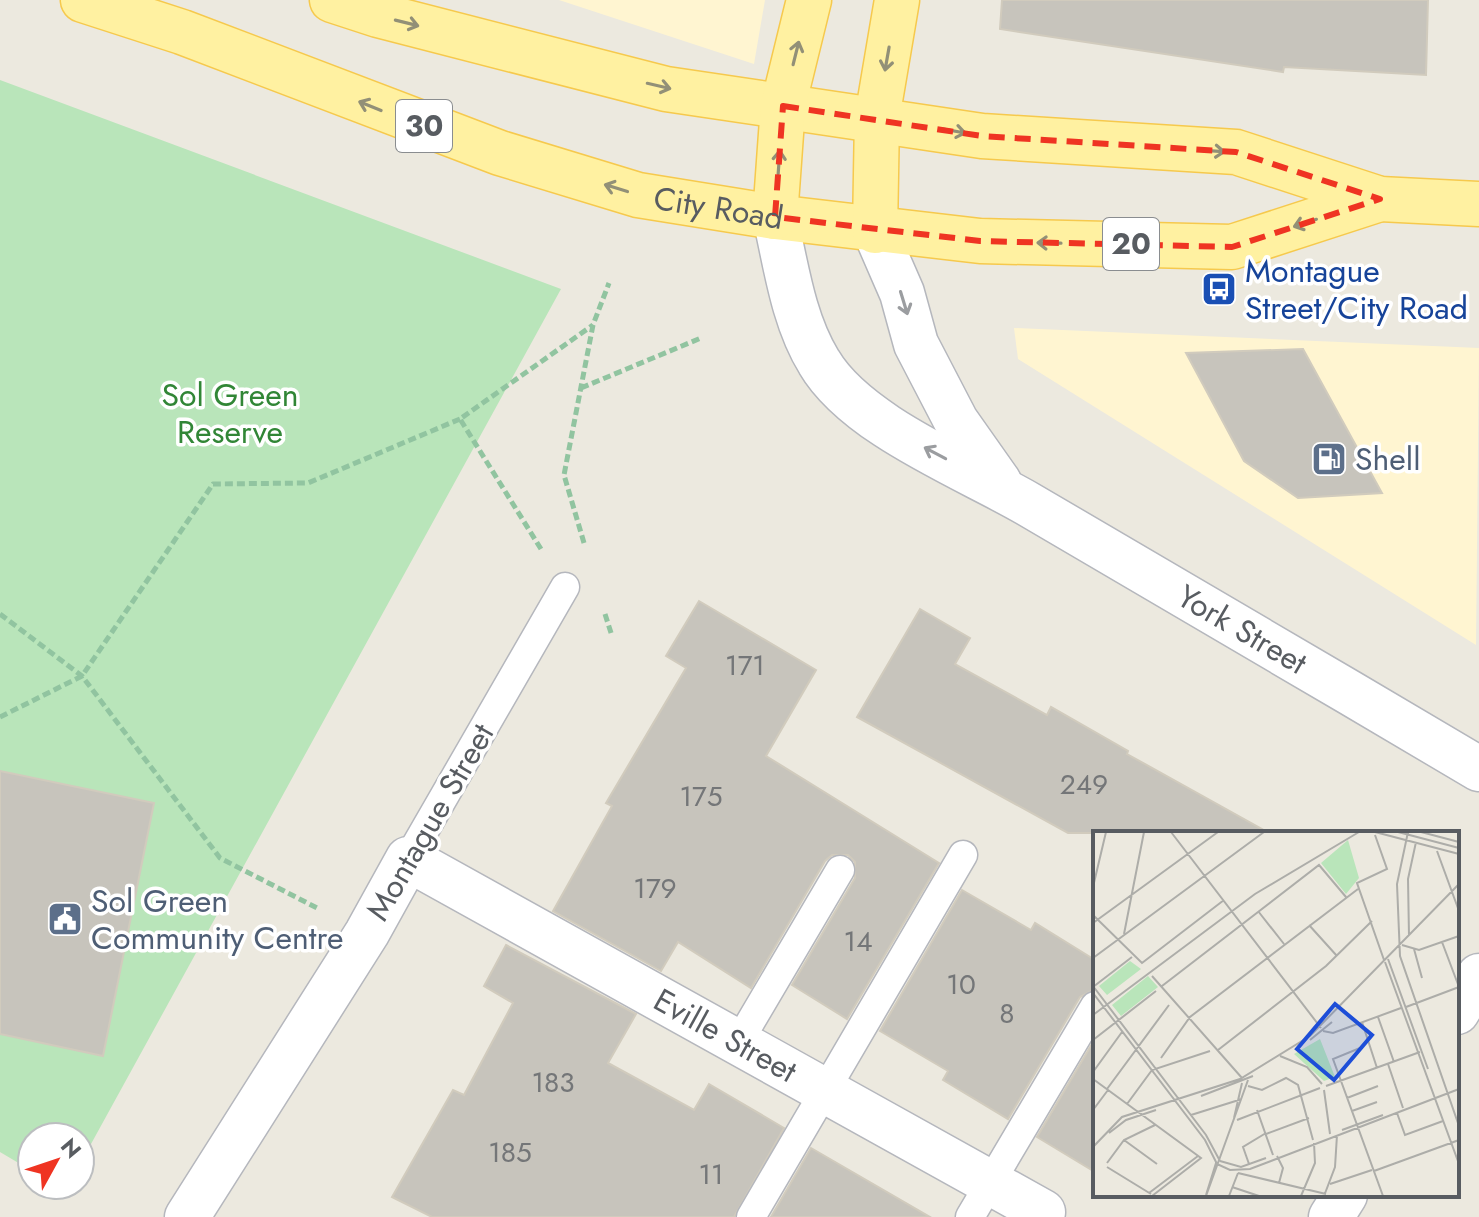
<svg xmlns="http://www.w3.org/2000/svg" width="1479" height="1217" font-family="Jost,sans-serif">
  <style>
    .commercial { fill: #fff5d1 }
    .green { fill: #b9e5ba }
    .building { fill: #c7c4bc; stroke: #d1cbbd; stroke-width: 2 }
    .lines { fill: none; stroke-linecap: round; stroke-linejoin: round }
    .service-casing { stroke: #b5b7bd; stroke-width: 31 }
    .minor-casing { stroke: #b5b7bd; stroke-width: 47 }
    .tertiary-casing { stroke: #b5b7bd; stroke-width: 47 }
    .primary-casing { stroke: #f6c94d; stroke-width: 47 }
    .path { stroke: #91c4a0; stroke-width: 5; stroke-dasharray: 8 4; stroke-linecap: butt }
    .service { stroke: #fff; stroke-width: 28 }
    .minor { stroke: #fff; stroke-width: 44 }
    .tertiary { stroke: #fff; stroke-width: 44 }
    .primary { stroke: #fff1a1; stroke-width: 44 }
    .oneway { stroke: #929077 }
    .oneway2 { stroke: #9b9da0 }
    .marked { fill: none; stroke: #ef3422; stroke-width: 6; stroke-dasharray: 16 10; stroke-linejoin: round }
    .labels { text-anchor: middle; stroke-width: 7; stroke-linejoin: round; paint-order: stroke }
    .number-label { font-size: 28px; fill: #747678 }
    .shield { fill: #fff; stroke: #8a8d90; stroke-width: 2 }
    .shield-label { font-size: 30px; font-weight: bold; fill: #585c61 }
    .street-label { font-size: 32px; fill: #585c61; stroke: #fff }
    .transit-label { font-size: 32px; fill: #164399; stroke: #fff; text-anchor: start }
    .park-label { font-size: 32px; fill: #318636; stroke: #fff }
    .service-label { font-size: 32px; fill: #4e5e75; stroke: #fff; text-anchor: start }
    .inset-road { fill: none; stroke: #adada9; stroke-width: 2 }
    .view { fill: #1d4ed8; fill-opacity: 0.15; stroke: #1d4ed8; stroke-width: 4 }
    .inset-edge { fill: none; stroke: #585c61; stroke-width: 4 }
  </style>
  <rect width="100%" height="100%" fill="#ece9df"/>
  <g class="commercial">
    <path d="M559,0H765L754,64Z"/>
    <path d="M1014,328L1479,348L1476,645L1018,359Z"/>
  </g>
  <path class="green" d="M0,80L561,289L80,1164V1137H32V1171L0,1152Z"/>
  <g class="building">
    <path d="M1002,0H1428L1426,75L1284,67L1283,72L1000,29Z"/>
    <path d="M1303,349L1382,493L1298,498L1244,461L1186,353Z"/>
    <path d="M699,601L816,670L766,756L939,863L847,1019L792,985L855,878V862L848,855H832L825,861L751,988L678,942L661,971L553,911L612,806L606,803L686,668L666,656Z"/>
    <path d="M920,609L970,638L955,664L1047,715L1051,707L1128,751L1127,754L1269,833H1068L857,717Z"/>
    <path d="M0,771L154,803L103,1056L0,1034Z"/>
    <path d="M962,890L1031,930L1035,923L1095,960V989L1080,997L1008,1119L943,1080L948,1071L880,1031Z"/>
    <path d="M506,945L636,1014L608,1063L694,1110L709,1084L784,1128L734,1217H432L392,1197L453,1090L464,1095L513,1003L484,986Z"/>
    <path d="M1095,1039V1172L1037,1137Z"/>
    <path d="M811,1148L930,1217H771Z"/>
  </g>
  <g class="lines">
    <g class="service-casing">
      <g id="service">
        <path d="M408,859L565,587"/>
        <path d="M738,1043L840,870"/>
        <path d="M751,1217L963,855"/>
        <path d="M970,1217L1095,1006"/>
      </g>
    </g>
    <g class="minor-casing">
      <g id="minor">
        <path d="M1457,1012L1479,976"/>
        <path id="s1" d="M187,1217L367,933L408,859L1043,1212"/>
        <path d="M1331,1217L1345,1195"/>
      </g>
    </g>
    <g class="tertiary-casing">
      <g id="tertiary">
        <path id="s2" d="M775,217C786,265 793,320 819,362C856,425 966,468 1028,504C1178,592 1329,680 1479,769"/>
        <path d="M875,231L902,293L916,344L956,421L999,482"/>
      </g>
    </g>
    <g class="primary-casing">
      <g id="primary">
        <path id="s3" d="M83,0L182,32L500,153L638,195L775,217L980,241L1232,247L1380,199"/>
        <path d="M332,0L378,15L666,89L982,136L1236,152L1380,199L1479,204"/>
        <path d="M775,217L783,106L809,0"/>
        <path d="M875,231L877,118L897,0"/>
      </g>
    </g>
    <g class="path">
      <path d="M581,388L701,338"/>
      <path d="M584,543L564,475L593,325L609,283"/>
      <path d="M541,549L460,419L593,325"/>
      <path d="M0,614L82,676L220,858L319,909"/>
      <path d="M605,614L612,636"/>
      <path d="M0,717L82,676L213,484L308,483L460,419"/>
    </g>
    <use href="#service" class="service"/>
    <use href="#minor" class="minor"/>
    <use href="#tertiary" class="tertiary"/>
    <use href="#primary" class="primary"/>
  </g>
  <defs><path id="oneway-shaft" d="M-6 0H5M1.5-3L5.5 0L1.5 3" fill="none" stroke-width="1.6" stroke-linecap="round" stroke-linejoin="round" transform="scale(2)"/></defs>
  <g class="oneway">
    <use href="#oneway-shaft" transform="translate(407 23) rotate(14)"/>
    <use href="#oneway-shaft" transform="translate(796 53) rotate(-76)"/>
    <use href="#oneway-shaft" transform="translate(887 59) rotate(100)"/>
    <use href="#oneway-shaft" transform="translate(659 86) rotate(13)"/>
    <use href="#oneway-shaft" transform="translate(370 106) rotate(-158)"/>
    <use href="#oneway-shaft" transform="translate(954 131) rotate(10)"/>
    <use href="#oneway-shaft" transform="translate(1213 151) rotate(4)"/>
    <use href="#oneway-shaft" transform="translate(779 162) rotate(-86)"/>
    <use href="#oneway-shaft" transform="translate(616 188) rotate(-163)"/>
    <use href="#oneway-shaft" transform="translate(1305 223) rotate(162)"/>
    <use href="#oneway-shaft" transform="translate(1049 243) rotate(-179)"/>
  </g>
  <g class="oneway2">
    <use href="#oneway-shaft" transform="translate(904 303) rotate(73)"/>
    <use href="#oneway-shaft" transform="translate(935 453) rotate(-152)"/>
  </g>
  <path class="marked" d="M783,106L982,136L1236,152L1380,199L1232,247L980,241L775,217Z"/>
  <defs>
    <g id="bus-square" transform="scale(1.8)"><rect x="-9" y="-9" width="18" height="18" rx="4" fill="#1a4fb4" stroke="#fff"/><path d="M-5-6H5V4H4V6H2V4H-2V6H-4V4H-5ZM-3.5-4V0h7V-4ZM-3.5 1.2v1.5H-2V1.2ZM2 1.2v1.5H3.5V1.2Z" fill="#fff"/></g>
    <g id="fuel-square" transform="scale(1.8)"><rect x="-9" y="-9" width="18" height="18" rx="4" fill="#5c6f8a" stroke="#fff"/><path d="M-5.5-6h7V0h2V4h1.3V-2.5L3-4.5l.8-.8L6-3V5H2.5V1h-1V6h-7ZM-4.2-4.7v3.2H.2V-4.7Z" fill="#fff"/></g>
    <g id="civic-square" transform="scale(1.8)"><rect x="-9" y="-9" width="18" height="18" rx="4" fill="#5c6f8a" stroke="#fff"/><path d="M-.6-6.5H3V-4.5H.6V-3L4-1V1h2V6H-6V1h2V-1L-.6-3ZM-1.2 2.5V6h2.4V2.5Z" fill="#fff"/></g>
  </defs>
  <g fill-rule="evenodd">
    <use href="#bus-square" x="1219" y="289"/>
    <use href="#fuel-square" x="1329" y="459"/>
    <use href="#civic-square" x="65" y="919"/>
  </g>
  <g class="labels">
    <g class="number-label">
      <text x="745" y="675">171</text>
      <text x="1084" y="794">249</text>
      <text x="701" y="806">175</text>
      <text x="655" y="898">179</text>
      <text x="858" y="951">14</text>
      <text x="961" y="994">10</text>
      <text x="1007" y="1023">8</text>
      <text x="553" y="1092">183</text>
      <text x="510" y="1162">185</text>
      <text x="711" y="1184">11</text>
    </g>
    <g class="shield">
      <rect x="396" y="100" width="56" height="52" rx="6"/>
      <rect x="1103" y="218" width="56" height="52" rx="6"/>
    </g>
    <g class="shield-label">
      <text x="424" y="136">30</text>
      <text x="1131" y="254">20</text>
    </g>
    <g class="street-label">
      <text dy="11" stroke="none"><textPath href="#s3" startOffset="670">City Road</textPath></text>
      <text dy="11" stroke="none"><textPath href="#s2" startOffset="656">York Street</textPath></text>
      <text transform="translate(430 822) rotate(-60)" y="11">Montague Street</text>
      <text dy="11" stroke="none"><textPath href="#s1" startOffset="784">Eville Street</textPath></text>
    </g>
    <g class="transit-label">
      <text x="1245" y="282">Montague<tspan x="1245" dy="37">Street/City Road</tspan></text>
    </g>
    <g class="park-label">
      <text x="230" y="406">Sol Green<tspan x="230" dy="37">Reserve</tspan></text>
    </g>
    <g class="service-label">
      <text x="1355" y="470">Shell</text>
      <text x="91" y="912">Sol Green<tspan x="91" dy="37">Community Centre</tspan></text>
    </g>
  </g>
  <g transform="translate(1093 831)">
    <rect width="366" height="366" fill="#ece9df"/>
    <path d="M255,9L266,47L253,63L228,32ZM37,130L48,138L14,164L6,155ZM55,145L65,156L28,185L19,174ZM227,208L242,246L231,250L201,223Z" fill="#b9e5ba"/>
    <path class="inset-road" d="M78,1L228,197M282,1L366,23M305,1L366,17M315,1L304,53L307,125L366,295M328,1L366,11M282,4L294,38L264,52L291,129M344,20L366,80M0,56L13,1M165,80L191,113M0,84L49,132L131,69M0,92L125,1M216,94L244,125M31,103L51,1M316,105L315,48L323,11M349,111L366,156M309,114L326,119L366,105M321,118L329,147M0,127L171,1M295,128L335,238M292,131L366,333M59,145L149,247M0,155L113,304L127,330M69,155L226,34L253,66M0,156L39,126M0,162L112,309L124,333L137,339L157,338L366,258M313,176L366,156M0,184L162,63L266,1M285,186L301,231M269,191L284,237M230,200L240,202L308,177M0,209L63,160M217,209L239,191M267,217L240,228L290,365M125,219L233,135L279,90M187,225L214,236L229,253M68,227L97,186L265,58M295,233L310,277M0,241L29,201M0,248L108,327L59,365M155,255L169,259L193,247L205,254L220,309M233,255L327,221M14,258L76,174M231,259L237,303M108,265L160,245M254,267L285,255M34,273L59,239L117,220M0,279L15,259M164,279L180,324M259,280L284,271M304,282L312,304L350,290M98,284L149,268M141,287L149,252M144,289L227,257M249,299L290,284M16,302L33,289L63,279M173,303L216,287M31,309L64,333M0,316L29,286L147,248L217,205L366,53M184,325L190,337L186,352M127,330L148,336L173,327M14,332L31,309L62,294M156,333L150,316L173,302M14,336L58,363M281,340L366,309M145,342L233,363M237,353L279,339M139,356L166,365M56,362L105,325M113,364L123,332M113,365L155,249M136,365L145,342M208,365L222,332L221,312M231,365L242,336L244,304"/>
    <path class="view" d="M242,173L279,204L241,249L204,218Z"/>
    <rect width="366" height="366" class="inset-edge"/>
  </g>
  <g transform="translate(56 1161) rotate(50)"><circle r="38" fill="#ffffff" stroke="#bcbec0" stroke-width="2"/>
  <path d="M0-6L14 30L0 20L-14 30Z" fill="#ef3422"/>
  <text y="-12" font-size="22" font-weight="bold" text-anchor="middle" fill="#585c61">N</text>
  </g>
</svg>
